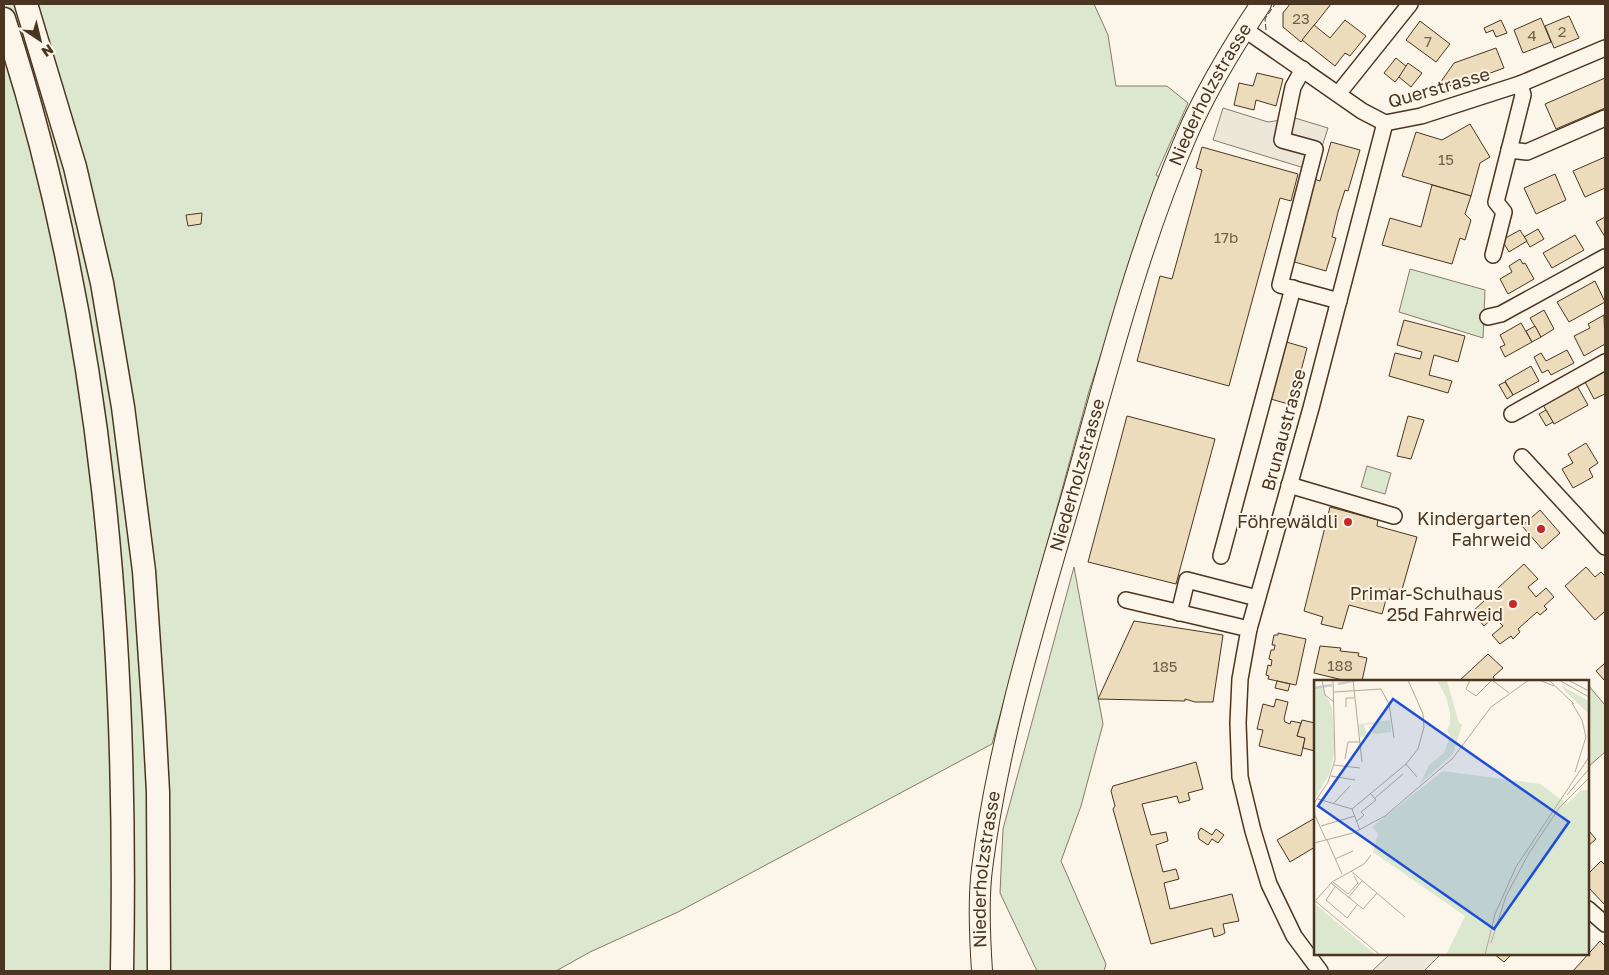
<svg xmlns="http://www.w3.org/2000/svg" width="1609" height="975" font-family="'Golos Text',sans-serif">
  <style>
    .green { fill: #dce7d0; stroke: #887966 }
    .parking { fill: #ede7d9; stroke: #887966 }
    .building { fill: #ecdcbc; stroke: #4a3520 }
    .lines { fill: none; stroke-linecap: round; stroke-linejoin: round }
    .minor-casing { stroke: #4a3520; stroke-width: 18 }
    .major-casing { stroke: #4a3520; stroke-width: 22 }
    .highway-casing { stroke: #4a3520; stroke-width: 25 }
    .minor { stroke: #fbf6e9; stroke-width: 15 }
    .major { stroke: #fbf6e9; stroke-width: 20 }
    .highway { stroke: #fbf6e9; stroke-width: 22 }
    .fence { stroke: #4a3520; stroke-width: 1; stroke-dasharray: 6 2.5; stroke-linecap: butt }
    .poi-dot { fill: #c62828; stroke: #fbf6e9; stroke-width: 2 }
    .labels { text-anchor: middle; stroke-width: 4; stroke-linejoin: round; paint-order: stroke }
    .number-label { font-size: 15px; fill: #725f47 }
    .street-label { font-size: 18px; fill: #4a3520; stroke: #fbf6e9 }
    .poi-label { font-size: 18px; fill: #4a3520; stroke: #fbf6e9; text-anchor: end }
    .inset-river { fill: none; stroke: #c9cecd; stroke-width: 2.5 }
    .inset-road { fill: none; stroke: #b4a999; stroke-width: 1 }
    .view { fill: #1d4ed8; fill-opacity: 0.15; stroke: #1d4ed8; stroke-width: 2.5 }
    .inset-edge { fill: none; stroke: #4a3520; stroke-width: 2.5 }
  </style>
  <rect width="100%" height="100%" fill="#fbf6e9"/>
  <g class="green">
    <path d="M4,4H1094L1108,35L1116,86H1167L1188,103L1156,175L1159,177L1089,391L992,744L678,912L590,952L556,971H4Z"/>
    <path d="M1410,269L1485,290L1483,338L1399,312Z"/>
    <path d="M1367,466L1391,473L1385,494L1361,487Z"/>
    <path d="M1074,567L1103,724L1081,806L1061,861L1106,964L1104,971H1037L1000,893L1003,829Z"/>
    <path d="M1588,685L1605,705V752L1588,767Z"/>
  </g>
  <g class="parking">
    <path d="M1223,108L1268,122L1295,118L1328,128L1314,171L1213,140Z"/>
    <path d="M1390,954H1441L1424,971H1372Z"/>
  </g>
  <g class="building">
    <path d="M1290,4H1331L1301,42L1283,27V13Z"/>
    <path d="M1569,16L1579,38L1554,48L1545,26Z"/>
    <path d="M1541,18L1551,42L1523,53L1514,30Z"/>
    <path d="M1345,20L1366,36L1350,56L1345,53L1335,66L1302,40L1314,25L1330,38Z"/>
    <path d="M1501,20L1507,33L1496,37L1493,30L1486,33L1484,28Z"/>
    <path d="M1420,21L1450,44L1436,62L1406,40Z"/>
    <path d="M1496,48L1504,68L1466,82V80L1459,83L1458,81L1450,86V84L1442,86L1440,83L1454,63Z"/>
    <path d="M1396,58L1407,67L1395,82L1384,73Z"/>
    <path d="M1408,63L1422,73L1411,87L1399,77Z"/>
    <path d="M1257,73L1283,79L1276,106L1256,100L1254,110L1234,105L1239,83L1253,86Z"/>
    <path d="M1605,78V108L1556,129L1545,104Z"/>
    <path d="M1470,124L1490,157L1480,163L1471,196L1402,176L1416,132L1442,140Z"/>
    <path d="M1331,142L1360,150L1348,191L1345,190L1338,212L1332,237L1336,238L1326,271L1291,261L1314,179L1320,181Z"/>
    <path d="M1202,147L1298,174L1291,201L1280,198L1229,386L1137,361L1160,276L1172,279L1202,170L1196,168Z"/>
    <path d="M1605,157V188L1585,197L1573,171Z"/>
    <path d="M1555,174L1566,200L1536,214L1524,188Z"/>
    <path d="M1432,185L1471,196L1465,214L1471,220L1465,240L1460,238L1452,264L1382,245L1390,218L1421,227Z"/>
    <path d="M202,213L201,224L188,226L186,215Z"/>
    <path d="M1605,217V237L1596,222Z"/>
    <path d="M1538,229L1544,239L1530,247L1524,237Z"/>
    <path d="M1520,230L1527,241L1509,252L1502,240Z"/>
    <path d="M1575,235L1584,250L1552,268L1543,253Z"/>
    <path d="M1520,259L1523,264L1525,263L1534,279L1508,294L1500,279L1512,272L1509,266Z"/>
    <path d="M1595,281L1605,302L1569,322L1557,302Z"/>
    <path d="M1544,310L1554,329L1541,337L1530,318Z"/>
    <path d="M1604,315L1605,344L1584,356L1574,336L1590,328L1588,324Z"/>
    <path d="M1404,320L1465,336L1458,362L1434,355L1429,375L1452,381L1448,393L1389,376L1395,353L1420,359L1422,352L1397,345Z"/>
    <path d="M1521,323L1532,342L1505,357L1500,347L1505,345L1500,335Z"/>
    <path d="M1535,326L1541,337L1532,342L1526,331Z"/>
    <path d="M1283,341L1307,348L1292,405L1267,398Z"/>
    <path d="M1567,350L1574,363L1551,375L1548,370L1542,373L1534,357L1541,353L1546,361Z"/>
    <path d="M1531,366L1539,381L1513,395L1505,381Z"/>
    <path d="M1605,368V394L1594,399L1584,380Z"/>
    <path d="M1505,382L1513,395L1507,399L1499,385Z"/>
    <path d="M1576,384L1588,405L1554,424L1542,403Z"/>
    <path d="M1546,410L1553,422L1546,426L1539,414Z"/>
    <path d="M1127,416L1215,439L1176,584L1088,562Z"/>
    <path d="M1408,416L1424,420L1411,459L1397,456Z"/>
    <path d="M1586,443L1598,463L1589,469L1593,477L1573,488L1562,469L1573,463L1568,454Z"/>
    <path d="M1330,507L1378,520L1377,526L1417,537L1401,593L1389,589L1382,614L1349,605L1342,629L1321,624L1323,617L1304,611Z"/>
    <path d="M1540,510L1560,533L1542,549L1522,526Z"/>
    <path d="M1524,564L1538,579L1528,587L1536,597L1546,588L1554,597L1544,606L1547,609L1540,615L1537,612L1518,629L1520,632L1513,639L1511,636L1500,644L1492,635L1503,626L1494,617L1484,626L1472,612Z"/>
    <path d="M1586,567L1595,577L1601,572L1605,576V613L1604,612L1595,620L1565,586Z"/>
    <path d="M1134,621L1223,635L1213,702H1195L1185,699V701L1098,699Z"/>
    <path d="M1278,633L1306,639L1296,685L1268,679L1269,676L1266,675L1268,665L1271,666L1272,660L1269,659L1271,650H1274L1275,645H1272L1274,635H1278Z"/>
    <path d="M1320,646L1341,648L1340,651L1359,653L1358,656L1367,658L1362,681H1347L1314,673Z"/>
    <path d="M1488,654L1503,668L1493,677L1496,681H1459Z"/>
    <path d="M1605,663V681L1596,671Z"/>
    <path d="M1277,681L1290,684L1288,691L1275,688Z"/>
    <path d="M1276,699L1288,702L1284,719L1285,722L1290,724L1291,721L1301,723L1297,736L1305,738L1301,756L1259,746L1263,730L1257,729L1263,704L1274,707Z"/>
    <path d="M1302,720L1315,723V751L1303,748L1305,738L1297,736Z"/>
    <path d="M1196,762L1203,789L1188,793L1190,800L1179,803L1177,796L1142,804L1151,835L1166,832L1168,841L1156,845L1163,872L1176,869L1179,879L1164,883L1170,909L1232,894L1239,921L1223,924L1225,933L1221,935L1214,937L1212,928L1151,944L1113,809L1115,806L1111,791L1113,786Z"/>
    <path d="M1315,818V847L1290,862L1277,840Z"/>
    <path d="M1201,828L1212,835L1216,829L1224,835L1218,843L1212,839L1208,845L1199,839L1198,833Z"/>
    <path d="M1588,830L1596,839L1588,846Z"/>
    <path d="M1601,861L1605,865V905L1588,887V874Z"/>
    <path d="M1600,941L1605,946V971H1573Z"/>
    <path d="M1494,954H1512L1504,962Z"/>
  </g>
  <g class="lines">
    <g class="minor-casing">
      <g id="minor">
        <path d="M1244,29L1362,111L1385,123L1421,116L1520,84L1605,48"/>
        <path d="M1303,69L1293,87L1282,140L1315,149L1280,285L1339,301"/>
        <path d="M1338,94L1410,4"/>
        <path d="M1509,150L1527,152L1605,118"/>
        <path d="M1493,255L1504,212L1496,202L1523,95L1520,84"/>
        <path d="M1488,317L1501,314L1605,257"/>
        <path d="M1512,414L1605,362"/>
        <path d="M1522,457L1605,547"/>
        <path d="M1289,485L1394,516"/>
        <path d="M1221,556L1293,288"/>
        <path d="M1126,600L1249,629"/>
        <path d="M1179,613L1187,580L1257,598"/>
        <path d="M1588,909L1605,924"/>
        <path d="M1320,971L1294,936L1269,884L1253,831L1240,777L1238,723L1240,679L1249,629L1311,408L1385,123"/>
      </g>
    </g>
    <g class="major-casing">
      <g id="major">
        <path id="s1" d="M982,971C980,941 978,899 982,869C998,741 1037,616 1073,492C1107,373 1137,251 1186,137C1206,90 1233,46 1261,4"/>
      </g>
    </g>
    <g class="highway-casing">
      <g id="highway">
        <path d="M26,4L75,167L102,283L123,407L144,571L154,718L158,792L159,971"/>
        <path d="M4,19C105,328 128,648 122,971"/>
      </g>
    </g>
    <use href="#minor" class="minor"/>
    <use href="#major" class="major"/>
    <use href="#highway" class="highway"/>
    <path class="fence" d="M1266,30L1265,19L1275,4"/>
  </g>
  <g class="poi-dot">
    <circle cx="1348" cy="522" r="5"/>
    <circle cx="1541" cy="529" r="5"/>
    <circle cx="1513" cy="604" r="5"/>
  </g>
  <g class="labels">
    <g class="number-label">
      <text x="1301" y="24">23</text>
      <text x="1562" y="37">2</text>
      <text x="1532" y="41">4</text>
      <text x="1428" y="47">7</text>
      <text x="1446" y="165">15</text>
      <text x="1226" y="243">17b</text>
      <text x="1340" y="671">188</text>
      <text x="1165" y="672">185</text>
    </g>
    <g class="street-label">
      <text transform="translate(1439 88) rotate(-16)" y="6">Querstrasse</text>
      <text dy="6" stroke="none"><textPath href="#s1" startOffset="912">Niederholzstrasse</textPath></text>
      <text transform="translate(1284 430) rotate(-75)" y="6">Brunaustrasse</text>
      <text dy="6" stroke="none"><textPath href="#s1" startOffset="508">Niederholzstrasse</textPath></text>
      <text dy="6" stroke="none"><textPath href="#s1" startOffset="102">Niederholzstrasse</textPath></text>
    </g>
    <g class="poi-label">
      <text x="1531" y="525">Kindergarten<tspan x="1531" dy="21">Fahrweid</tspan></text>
      <text x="1338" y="528">Föhrewäldli</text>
      <text x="1503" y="600">Primar-Schulhaus<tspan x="1503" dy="21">25d Fahrweid</tspan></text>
    </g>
  </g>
  <g transform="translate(1314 680)">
    <rect width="275" height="275" fill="#fbf6e9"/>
    <path d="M123,0L133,1L145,43L148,45L139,74L106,104L115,85L130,73L136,56L133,50L136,44V33L132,17ZM0,6H8L18,28L21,69L15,95L0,120ZM248,6L275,21V34L252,12ZM76,40L77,52L59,54L58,44L50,45L53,56L46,57L45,44ZM129,91L226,104L253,124L267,110H275V275H132L151,236L59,172L64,154L58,147ZM0,223L57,271L62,275H0Z" fill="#dce7d0"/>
    <path class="inset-river" d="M24,4L43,0M0,8L18,5"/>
    <path class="inset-road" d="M8,0L11,15L20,22M39,0L48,82M156,0L152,9L162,16L178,0M178,0L195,13M225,0L240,6M235,0L260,24M245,0L275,17M254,0L275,11M20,12L67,9L75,24L80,58M258,23L268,40L272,57L261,92M32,27V18H40M31,79L34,62H46M92,84L103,97M20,85L46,88M17,96L41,100M253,115L275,89M61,118L89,94M4,119L38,129L46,150M0,123L14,102L21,80L19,0M20,123L36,106M38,129L92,84L104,69L110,47L109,34L94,0M0,133L12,160M43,141L50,135L47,132L62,120L57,114M7,146L41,136M13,160L28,194M0,163L39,153L71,136L139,78L177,27L215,0M21,179L39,171M37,191L91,237M19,202L34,214L44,203L40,196M17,203L49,229L63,213M21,207L12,220L33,238L43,225M34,218L48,201M0,220L66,275M2,220L18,202L50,184L57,175M177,263L192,216L215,173L245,128L275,98M171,275L181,234L202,187L275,77"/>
    <path class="view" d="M79,19L255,142L180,249L4,126Z"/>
    <rect width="275" height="275" class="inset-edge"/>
  </g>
  <rect width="1609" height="975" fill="none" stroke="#4a3520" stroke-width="10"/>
  <g transform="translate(40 40) rotate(145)" stroke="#fbf6e9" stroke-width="4" paint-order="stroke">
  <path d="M0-4L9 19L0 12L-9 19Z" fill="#4a3520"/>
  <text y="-8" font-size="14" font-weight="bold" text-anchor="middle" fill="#4a3520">N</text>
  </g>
</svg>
